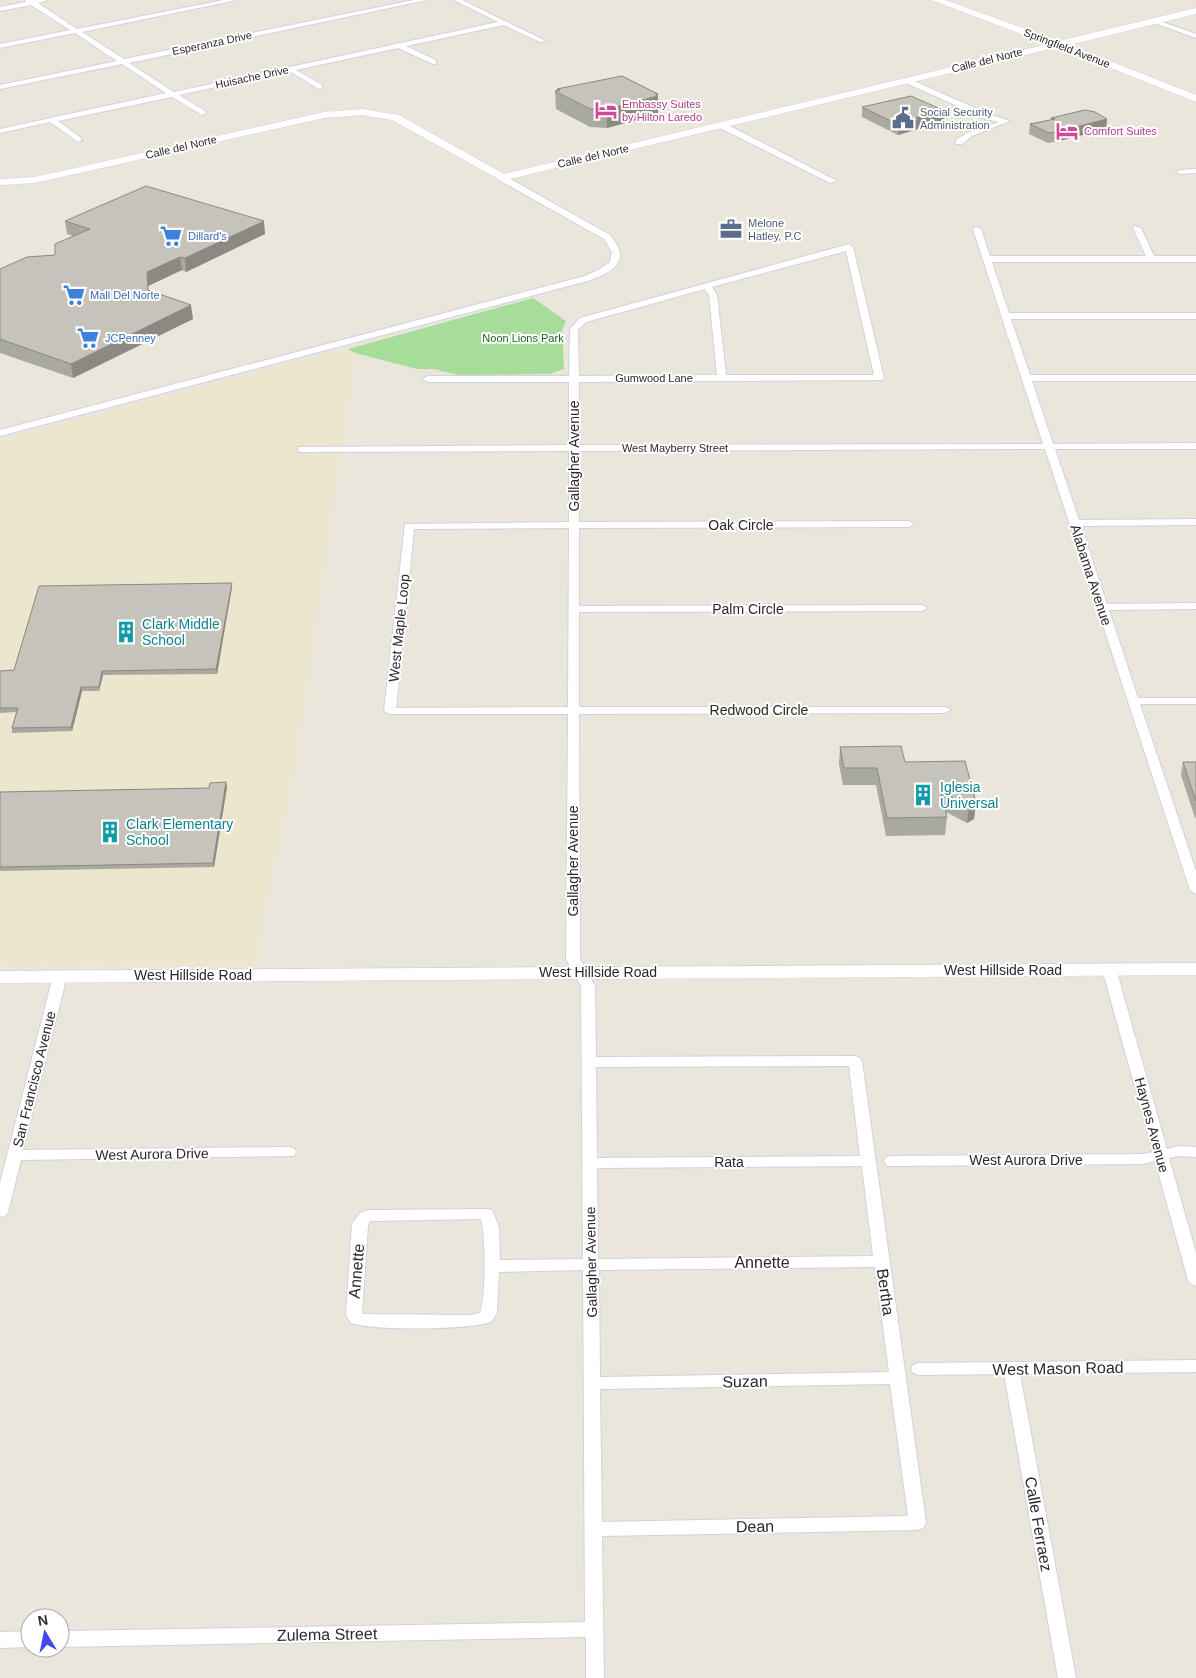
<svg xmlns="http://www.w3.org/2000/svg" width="1196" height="1678" font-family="Helvetica,sans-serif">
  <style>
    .education { fill: #ebe6cc }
    .green { fill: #a6dd9b }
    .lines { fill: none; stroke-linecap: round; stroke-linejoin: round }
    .street-casing { stroke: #d1d1e1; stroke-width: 2 }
    .secondary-casing { stroke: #d1d1e1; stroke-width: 1 }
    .street { fill: #fff; fill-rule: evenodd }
    .secondary { fill: #fff; fill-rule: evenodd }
    .wall { fill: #aaa9a0 }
    .shaded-wall { fill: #8b8982 }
    .building { fill: #c6c4ba; stroke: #8b8982 }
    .labels { text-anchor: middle; stroke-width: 4; stroke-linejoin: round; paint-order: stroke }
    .far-street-label { font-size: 11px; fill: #292929; stroke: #fff }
    .far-hotel-label { font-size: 11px; fill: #b23c85; stroke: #fff; text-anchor: start }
    .far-service-label { font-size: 11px; fill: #4e5e75; stroke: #fff; text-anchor: start }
    .far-shop-label { font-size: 11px; fill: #366cbe; stroke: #fff; text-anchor: start }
    .far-park-label { font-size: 11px; fill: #20601f; stroke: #fff }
    .street-label { font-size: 14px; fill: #292929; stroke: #fff }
    .culture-label { font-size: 14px; fill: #0d838f; stroke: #fff; text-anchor: start }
    .near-street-label { font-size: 16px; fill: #292929; stroke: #fff }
  </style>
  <rect width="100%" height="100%" fill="#eae6db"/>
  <path class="education" d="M348,349L355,353L295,763L257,945L260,954L257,963L0,964V441Z"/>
  <path class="green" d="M533,298L566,321L562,330L564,369L549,374L458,375L434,369H417L355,353L348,349Z"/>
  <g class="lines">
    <g class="street-casing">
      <g id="street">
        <path d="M25,0H48L38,3L77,29L224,0H237L82,32L124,59L414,0H427L129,63L174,92L498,22L454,0H462L546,41L540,42L504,25L406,46L436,60V64H433L398,48L296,70L322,85L323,87L319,89L289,71L179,95L205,111L206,113L202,115L172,97L58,121L81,138L82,140L78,142L50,122L0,133V129L166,93L122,64L0,89V85L117,61L75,33L0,48V44L70,30L31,5L0,11V7L26,2Z"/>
        <path d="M1151,18L1196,34V38L1149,21L1148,20Z"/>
        <path d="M907,78L991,115L1010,121L972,136L962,144H956V140L967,133L999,122L986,119L904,82L903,80Z"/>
        <path d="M718,123H724L837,181L830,183L718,127Z"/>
        <path d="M1196,169V173L1180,174L1176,172L1180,170Z"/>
        <path d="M499,176H505L610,235C631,260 616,270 591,280L0,436V430L585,276L600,269L610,262L612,252L604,239L499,180Z"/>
        <path d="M1134,226L1141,228L1154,256H1196V262H992L1009,313H1196V319H1011L1030,375H1196V381H1032L1053,444L1196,443V449H1055L1079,520L1196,519V525L1081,526L1107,604L1196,603V609L1109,610L1138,698H1196V704H1140L1196,871V894L1190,890L1045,449L579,451V522L909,521L914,524L909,527L579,528V606L922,605L927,608L922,611L579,612V707H945L951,710L945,713L579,714L580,959L595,986L596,1057L855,1056L860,1058L862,1061L926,1523L923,1528L917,1530L602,1536L604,1678H586V1637L60,1647V1631L585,1622L583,1270L499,1272L497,1313L491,1322C466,1330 376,1331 351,1323L346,1315L352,1224L360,1213L369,1210L487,1209L492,1210L499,1227L500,1260L583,1259L581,986L566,959L568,714H390L384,711L405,524L569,522V451L301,452L298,451V447L569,445V382H428L423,379L428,376H569L570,329L580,318L849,244L853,247L884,378L882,380L579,382V445L1043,444L973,229L977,227L981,229L990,256H1146L1133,228ZM846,251L874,375H726L717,295L712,287ZM705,289L709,295L717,375L579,376L578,330L586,322ZM569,528L568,707L396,708L414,529ZM849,1066L860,1156L597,1158L596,1067ZM862,1166L873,1256L598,1259L597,1168ZM481,1219C486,1237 486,1296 480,1313L469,1315L362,1314L368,1225L370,1221ZM875,1267L889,1372L600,1377L599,1270ZM890,1384L908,1516L602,1522L600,1389Z"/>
        <path d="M1109,965L1116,969L1167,1149L1178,1146L1196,1147V1157L1178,1156L1169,1158L1196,1253V1286L1191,1284L1188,1280L1155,1161L1143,1164L891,1166L886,1165L884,1161L886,1157L891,1156L1143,1154L1153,1152L1102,969Z"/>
        <path d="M60,972L67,976L23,1150L289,1147L294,1148L296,1152L294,1156L21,1160L8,1212L5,1216L0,1217V1183L53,976Z"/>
        <path d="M1196,1360V1372L1020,1374L1076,1678H1058L1004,1374L919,1375L913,1373L911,1369L913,1365L919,1363Z"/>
        <path d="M30,1631V1647L0,1648V1632Z"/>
      </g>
    </g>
    <g class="secondary-casing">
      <g id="secondary">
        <path d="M931,0H945L1059,41L1196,8V14L1069,45L1196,95V102L1058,47L502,181L392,120L362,115L324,118L35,183L0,185V179L35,177L324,112L362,109L399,115L504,174L1048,44Z"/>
        <path d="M1196,963V975L0,983V971Z"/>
      </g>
    </g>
    <use href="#street" class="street"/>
    <use href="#secondary" class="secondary"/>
  </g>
  <g class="wall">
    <path d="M557,89L658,94V114L607,128L590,127L556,109L555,91H557Z"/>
    <path d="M862,107L944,120L919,127L918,129L898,135L862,117Z"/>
    <path d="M1051,118L1107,119L1106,129L1055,142L1048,143L1029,134L1030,124L1051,120Z"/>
    <path d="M65,221L265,234L186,272L182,270L148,286V291L193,319L73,378L0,353V269L55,255L73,236L67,234Z"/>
    <path d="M232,587L217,674L103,675L99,691H82L72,731L12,733V728L16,712L0,713V671L14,670Z"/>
    <path d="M840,747L905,762L976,802L974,819L967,823L946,812L947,817L945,835L886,836L876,785H843L839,764Z"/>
    <path d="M1183,762H1196V818H1195L1181,775Z"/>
    <path d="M226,782L227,787L214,867L0,871V792L209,788Z"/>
  </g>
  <g class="shaded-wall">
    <path d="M658,94V114L607,128V109Z"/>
    <path d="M945,111L944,120L919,127L918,129L898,135L899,125L915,118Z"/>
    <path d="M1107,119L1106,129L1055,142L1056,132Z"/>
    <path d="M264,221L265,234L186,272L185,258Z"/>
    <path d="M180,257L182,270L148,286L149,304L147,272Z"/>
    <path d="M191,305L193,319L73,378L71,364Z"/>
    <path d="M232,583V587L217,674L216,669Z"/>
    <path d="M102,671L103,675L99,691V687Z"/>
    <path d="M81,687L82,691L72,731L71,727Z"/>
    <path d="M226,782L227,787L214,867L213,863Z"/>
    <path d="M976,802L974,819L967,823L969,806Z"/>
  </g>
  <g class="building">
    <path d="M622,76L658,94H655L658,96L607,109H590L555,91L560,90L557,89Z"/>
    <path d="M911,96L945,111L915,118L919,120L899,125L862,107Z"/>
    <path d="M1085,110L1095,112L1107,119L1056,132L1049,133L1030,124L1055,119L1051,118Z"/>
    <path d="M146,186L264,221L185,258L180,257L147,272L148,290L191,305L71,364L0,339V269L27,257L55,255V244L90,229L65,221Z"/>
    <path d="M232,583L216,669L102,671L99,687H81L71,727L12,728L18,708H0V671L14,670L39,586Z"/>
    <path d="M901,746L905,762L965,761L976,802L969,806L941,792L947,817L887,818L877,768H844L840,747Z"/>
    <path d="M1183,762H1196V801Z"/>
    <path d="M226,782L213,863L0,867V792L209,788L210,783Z"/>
  </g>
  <defs>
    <g id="hotel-bare" transform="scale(1.725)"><path d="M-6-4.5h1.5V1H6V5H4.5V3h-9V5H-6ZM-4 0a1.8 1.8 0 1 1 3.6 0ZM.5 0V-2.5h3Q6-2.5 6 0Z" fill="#d1479c" stroke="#fff" stroke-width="2.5" paint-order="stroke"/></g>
    <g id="civic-bare" transform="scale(1.725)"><path d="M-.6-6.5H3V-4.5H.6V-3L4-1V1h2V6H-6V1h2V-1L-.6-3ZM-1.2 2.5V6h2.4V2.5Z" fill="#5c6f8a" stroke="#fff" stroke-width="2.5" paint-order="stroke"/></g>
    <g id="office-bare" transform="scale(1.725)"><path d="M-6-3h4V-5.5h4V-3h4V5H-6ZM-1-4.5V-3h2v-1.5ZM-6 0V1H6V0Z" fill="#5c6f8a" stroke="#fff" stroke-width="2.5" paint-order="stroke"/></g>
    <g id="supermarket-bare" transform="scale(1.725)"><path d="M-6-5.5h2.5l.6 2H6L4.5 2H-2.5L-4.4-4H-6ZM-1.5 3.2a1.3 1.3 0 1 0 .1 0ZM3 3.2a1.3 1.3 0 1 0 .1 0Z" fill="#3f7fe0" stroke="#fff" stroke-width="2.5" paint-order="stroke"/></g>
    <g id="building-bare" transform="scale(1.725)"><path d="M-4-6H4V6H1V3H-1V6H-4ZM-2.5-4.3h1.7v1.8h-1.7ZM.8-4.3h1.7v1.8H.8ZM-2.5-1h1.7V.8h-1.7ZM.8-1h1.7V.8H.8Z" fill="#0f9aa8" stroke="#fff" stroke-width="2.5" paint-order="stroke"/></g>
  </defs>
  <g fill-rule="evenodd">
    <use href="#hotel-bare" x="606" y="110"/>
    <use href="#civic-bare" x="903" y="118"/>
    <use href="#hotel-bare" x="1067" y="131"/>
    <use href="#office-bare" x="731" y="229"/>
    <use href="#supermarket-bare" x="171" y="236"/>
    <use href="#supermarket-bare" x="74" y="295"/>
    <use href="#supermarket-bare" x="88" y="338"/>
    <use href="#building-bare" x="126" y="632"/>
    <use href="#building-bare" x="923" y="795"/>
    <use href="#building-bare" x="110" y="832"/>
  </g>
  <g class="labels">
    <g class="far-street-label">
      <text transform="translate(212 43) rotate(-12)" y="4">Esperanza Drive</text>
      <text transform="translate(1067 48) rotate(21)" y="4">Springfield Avenue</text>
      <text transform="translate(987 60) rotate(-14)" y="4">Calle del Norte</text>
      <text transform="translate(252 77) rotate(-12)" y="4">Huisache Drive</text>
      <text transform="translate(181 147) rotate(-13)" y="4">Calle del Norte</text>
      <text transform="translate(593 156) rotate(-13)" y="4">Calle del Norte</text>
      <text x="654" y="382">Gumwood Lane</text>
      <text x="675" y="452">West Mayberry Street</text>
    </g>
    <g class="far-hotel-label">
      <text x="622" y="108">Embassy Suites<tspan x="622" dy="13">by Hilton Laredo</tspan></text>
      <text x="1084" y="135">Comfort Suites</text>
    </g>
    <g class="far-service-label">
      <text x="920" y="116">Social Security<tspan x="920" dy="13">Administration</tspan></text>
      <text x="748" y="227">Melone<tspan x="748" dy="13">Hatley, P.C</tspan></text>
    </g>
    <g class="far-shop-label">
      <text x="188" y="240">Dillard's</text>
      <text x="90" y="299">Mall Del Norte</text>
      <text x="105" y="342">JCPenney</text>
    </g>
    <g class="far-park-label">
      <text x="523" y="342">Noon Lions Park</text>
    </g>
    <g class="street-label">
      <text transform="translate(574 456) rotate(-90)" y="5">Gallagher Avenue</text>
      <text x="741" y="530">Oak Circle</text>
      <text transform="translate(1091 575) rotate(72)" y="5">Alabama Avenue</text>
      <text x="748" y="614">Palm Circle</text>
      <text transform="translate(399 628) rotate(-84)" y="5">West Maple Loop</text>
      <text x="759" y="715">Redwood Circle</text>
      <text transform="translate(573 861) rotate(-90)" y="5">Gallagher Avenue</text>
      <text x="1003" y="975">West Hillside Road</text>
      <text x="598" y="977">West Hillside Road</text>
      <text x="193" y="980">West Hillside Road</text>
      <text transform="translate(34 1079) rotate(-76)" y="5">San Francisco Avenue</text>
      <text transform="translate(1152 1125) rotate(75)" y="5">Haynes Avenue</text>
      <text transform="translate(152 1154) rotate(-1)" y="5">West Aurora Drive</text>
      <text x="1026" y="1165">West Aurora Drive</text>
      <text x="729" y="1167">Rata</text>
      <text transform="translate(591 1262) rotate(-91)" y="5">Gallagher Avenue</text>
    </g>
    <g class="culture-label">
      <text x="142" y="629">Clark Middle<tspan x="142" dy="16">School</tspan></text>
      <text x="940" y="792">Iglesia<tspan x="940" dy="16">Universal</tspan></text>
      <text x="126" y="829">Clark Elementary<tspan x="126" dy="16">School</tspan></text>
    </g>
    <g class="near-street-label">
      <text x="762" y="1268">Annette</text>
      <text transform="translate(356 1271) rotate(-85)" y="6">Annette</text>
      <text transform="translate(886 1292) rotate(82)" y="6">Bertha</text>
      <text transform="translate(1058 1368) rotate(-1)" y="6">West Mason Road</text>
      <text transform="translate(745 1381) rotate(-1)" y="6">Suzan</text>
      <text transform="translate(1039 1524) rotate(80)" y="6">Calle Ferraez</text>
      <text transform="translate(755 1526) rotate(-1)" y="6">Dean</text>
      <text transform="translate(327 1634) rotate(-1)" y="6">Zulema Street</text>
    </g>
  </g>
  <g transform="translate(45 1633) rotate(350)"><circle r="24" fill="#ffffff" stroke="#a9a9a9"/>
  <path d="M0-4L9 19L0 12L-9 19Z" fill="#4647ed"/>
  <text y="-8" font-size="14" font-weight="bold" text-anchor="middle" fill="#292929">N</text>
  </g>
</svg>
